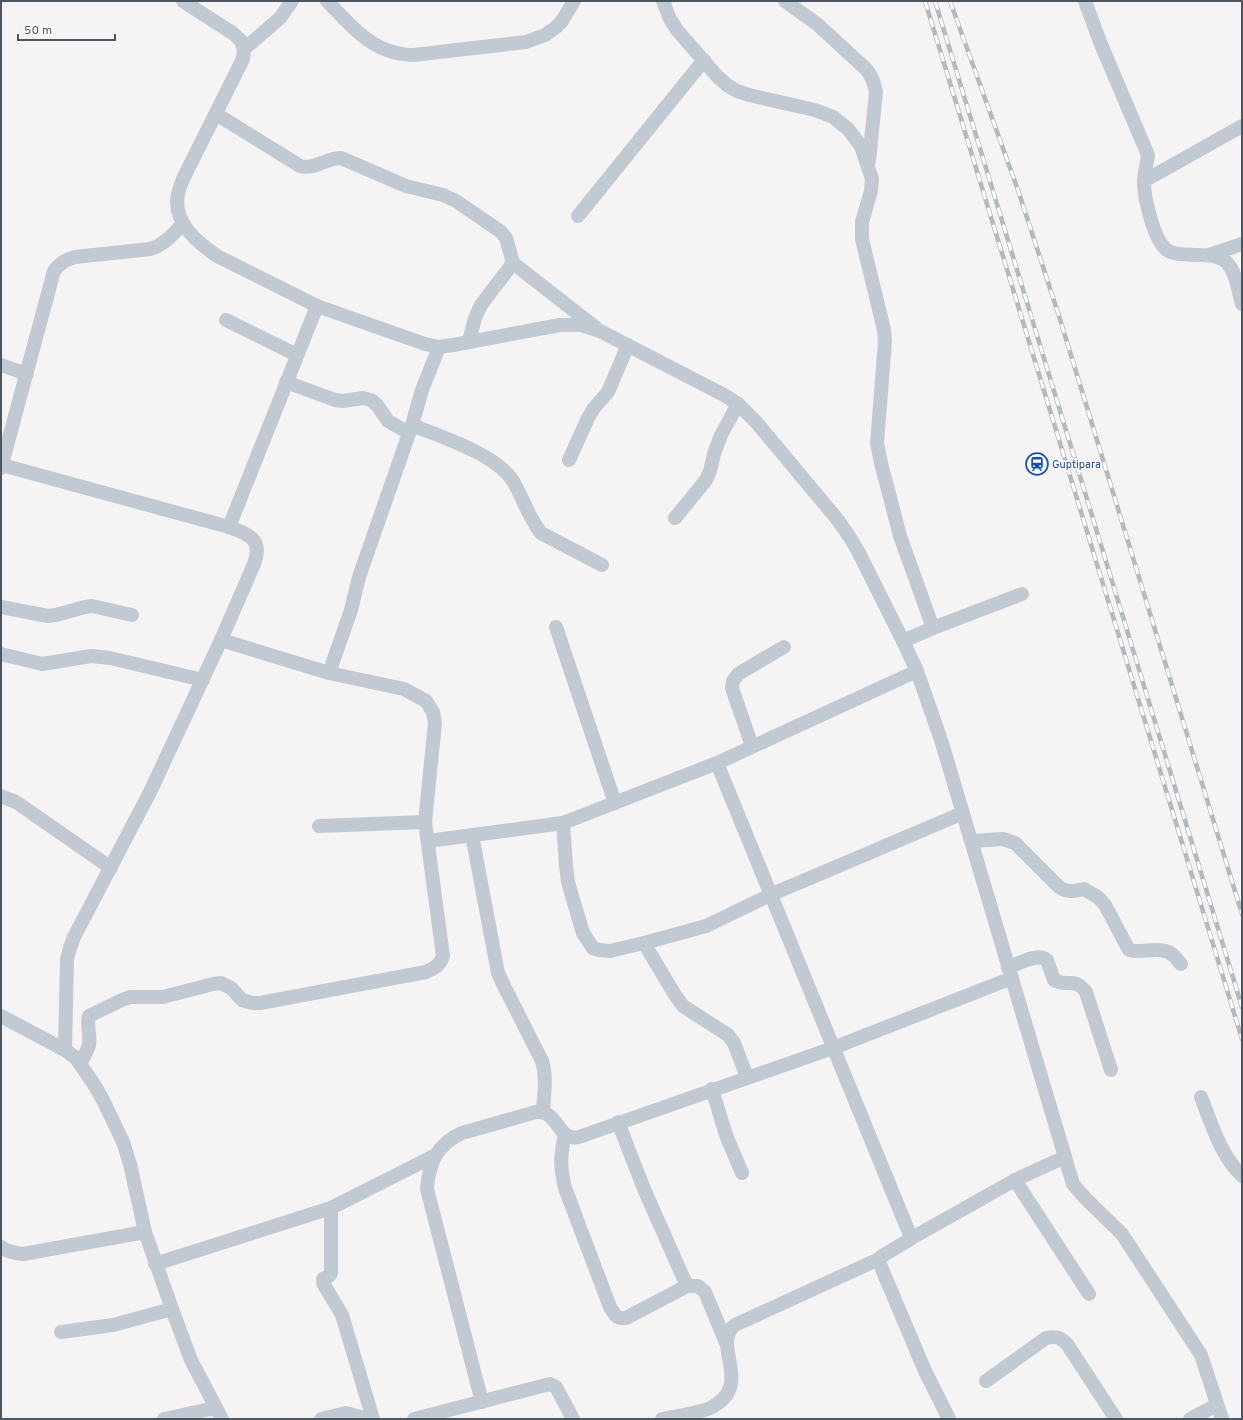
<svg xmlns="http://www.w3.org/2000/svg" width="1243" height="1420" font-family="Overpass,sans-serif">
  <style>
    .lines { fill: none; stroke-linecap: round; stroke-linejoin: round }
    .street { stroke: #c1cad2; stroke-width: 14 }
    .rail-casing { stroke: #b5b8bd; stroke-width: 4.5 }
    .rail { stroke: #fff; stroke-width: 3; stroke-dasharray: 9; stroke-linecap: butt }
    .labels { text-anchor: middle; stroke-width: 3.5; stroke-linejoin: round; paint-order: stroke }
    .transit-label { font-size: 11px; fill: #164399; stroke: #fff; text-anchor: start }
  </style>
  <rect width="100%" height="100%" fill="#f5f3f3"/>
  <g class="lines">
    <g class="street">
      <path d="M183,1L234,34L241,41L244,49L243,59L183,179C181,184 179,189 178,194C172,222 197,242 217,256L317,306L425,344L439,347L453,345L560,325H581L600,331L724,395L738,404L757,423L837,519L849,536L858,551L903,641L917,671L942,743L1073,1184L1085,1198L1122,1234L1201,1355L1222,1419"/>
      <path d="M327,1C347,21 368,48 397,53C402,54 407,55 413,55L526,42L545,35L555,28L562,21L574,1"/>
      <path d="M663,1L670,19L677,30L717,76L727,85L737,91L749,95L815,110L833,117L848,129L861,146L872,179L871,191L862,222V239L884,330L885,341L877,443L881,463L900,536L933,628"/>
      <path d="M785,1L817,24L866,69C872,76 874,82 876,92L869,161"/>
      <path d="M1085,1L1100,42L1148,155C1147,164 1144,174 1144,182C1144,198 1154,241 1167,250C1175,256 1191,254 1200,255C1209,255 1222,256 1228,264C1237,274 1238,292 1242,304"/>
      <path d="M244,49L280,18L292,1"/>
      <path d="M216,114L300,166C316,170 325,158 341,158L406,186L443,195L456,201L500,231L506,238L513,263L595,327"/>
      <path d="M1144,181L1242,126"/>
      <path d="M578,216L704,60"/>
      <path d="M1209,255L1242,244"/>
      <path d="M226,320L297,355"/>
      <path d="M469,342L475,318L481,305L513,263"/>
      <path d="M1,365L27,374"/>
      <path d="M286,382L335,400L343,401L363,398L371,400L377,405L388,421L409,433"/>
      <path d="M412,425C441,437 496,454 513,481C523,498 529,518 541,533L602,565"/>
      <path d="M569,460L588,418L594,408L608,392L628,345"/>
      <path d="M2,465L229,527C250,535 263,539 254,564L221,640L150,792L74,937L70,948L67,959L65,1050"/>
      <path d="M1,468L54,271C60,263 65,260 75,257L150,249C164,245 173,234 183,224"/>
      <path d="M675,518L706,480L710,471L714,454L721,435L738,404"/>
      <path d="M229,527L317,306"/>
      <path d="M1,607L48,616L56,615L85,607L92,606L132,615"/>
      <path d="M556,627L615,803"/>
      <path d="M903,641L933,628L1022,594"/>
      <path d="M1,654L42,664L91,656L110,658L203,680"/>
      <path d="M917,671L717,763L910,1235V1239L909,1240L882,1256L879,1259V1262L925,1371L949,1419"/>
      <path d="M329,673L351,610L359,577L412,425L422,390L439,347"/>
      <path d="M752,746L732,688L733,681L738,674L784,647"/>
      <path d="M1,796L16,802L111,868"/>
      <path d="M563,823L566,866L568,882L583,933L593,948L599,950L610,951L644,943L706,926L770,895L963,813"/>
      <path d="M319,826L425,822"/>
      <path d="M472,835L498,973L503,984L542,1061C547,1077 544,1094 543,1112"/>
      <path d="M428,841L563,823L717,763"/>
      <path d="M972,841L1003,839L1015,843L1059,887C1068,893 1074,891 1084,889L1099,898L1105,905L1129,950C1143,954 1161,945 1173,955C1176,957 1178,961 1181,964"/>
      <path d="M644,943L675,995L683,1006L728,1035L734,1043L747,1077"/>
      <path d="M1008,968C1018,964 1037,952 1047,960L1054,980C1067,988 1074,976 1086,992L1111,1070"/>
      <path d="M1,1016L65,1050L76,1058L95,1086L104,1102L123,1142L130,1164L145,1232L172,1309L191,1360L222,1419"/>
      <path d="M80,1064C83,1058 87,1052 89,1045C91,1035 86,1026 89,1016L122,1000L130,997H163L213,984L221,983L231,988L242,1000L252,1003H260L426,972C435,968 440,965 443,956L425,822L435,723L433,712L426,701L404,689L329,673L221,640"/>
      <path d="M712,1089L726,1135L742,1173"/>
      <path d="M1201,1097C1212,1125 1220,1154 1242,1176"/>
      <path d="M618,1122L644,1189L687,1286"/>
      <path d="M565,1135C560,1156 560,1167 565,1188L610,1307C615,1315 616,1319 626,1318L687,1286H698L705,1292L727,1345"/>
      <path d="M1015,1180L1089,1294"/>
      <path d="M331,1208V1273L329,1276L323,1279V1283L342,1315L373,1419"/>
      <path d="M910,1239L1015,1180L1065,1157"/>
      <path d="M1,1247C8,1252 15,1253 23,1254L145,1232"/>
      <path d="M155,1264L331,1208L434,1156"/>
      <path d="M61,1332L113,1325L172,1309"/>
      <path d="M986,1381L1046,1338C1056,1336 1060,1337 1067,1344L1116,1419"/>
      <path d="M482,1402L427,1189C429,1163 437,1144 462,1133L536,1112C559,1110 557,1142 579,1137L833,1048L1012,978"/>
      <path d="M164,1419L215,1408"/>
      <path d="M321,1419L346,1413L368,1419"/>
      <path d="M414,1419L550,1384L556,1387L573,1419"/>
      <path d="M662,1419C675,1416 700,1413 710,1408C756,1386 710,1345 735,1325L879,1259"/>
      <path d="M1190,1419L1217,1405"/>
    </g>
    <g class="rail-casing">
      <g id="rail">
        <path d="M925,1L1242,1039"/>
        <path d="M935,1L1242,1007"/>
        <path d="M950,1L1019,193L1059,316L1242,914"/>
      </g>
    </g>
    <use href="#rail" class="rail"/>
  </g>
  <defs>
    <g id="station-ring" transform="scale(1.15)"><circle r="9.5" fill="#fff" stroke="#1a4fb4" stroke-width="1.5"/><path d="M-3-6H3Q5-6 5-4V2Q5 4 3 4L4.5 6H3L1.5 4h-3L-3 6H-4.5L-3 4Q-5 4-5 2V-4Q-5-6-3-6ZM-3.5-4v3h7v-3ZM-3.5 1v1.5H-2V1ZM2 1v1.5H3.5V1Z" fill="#1a4fb4"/></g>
  </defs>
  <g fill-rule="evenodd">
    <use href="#station-ring" x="1037" y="464"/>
  </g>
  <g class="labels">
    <g class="transit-label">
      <text x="1052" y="468">Guptipara</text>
    </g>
  </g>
  <rect width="1243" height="1420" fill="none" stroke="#4a5661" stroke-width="4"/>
  <path d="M18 34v6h97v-6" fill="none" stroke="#4a5661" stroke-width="2"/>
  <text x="24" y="34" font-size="12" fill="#4a5661" stroke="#ffffff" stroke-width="3" paint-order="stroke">50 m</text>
</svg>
